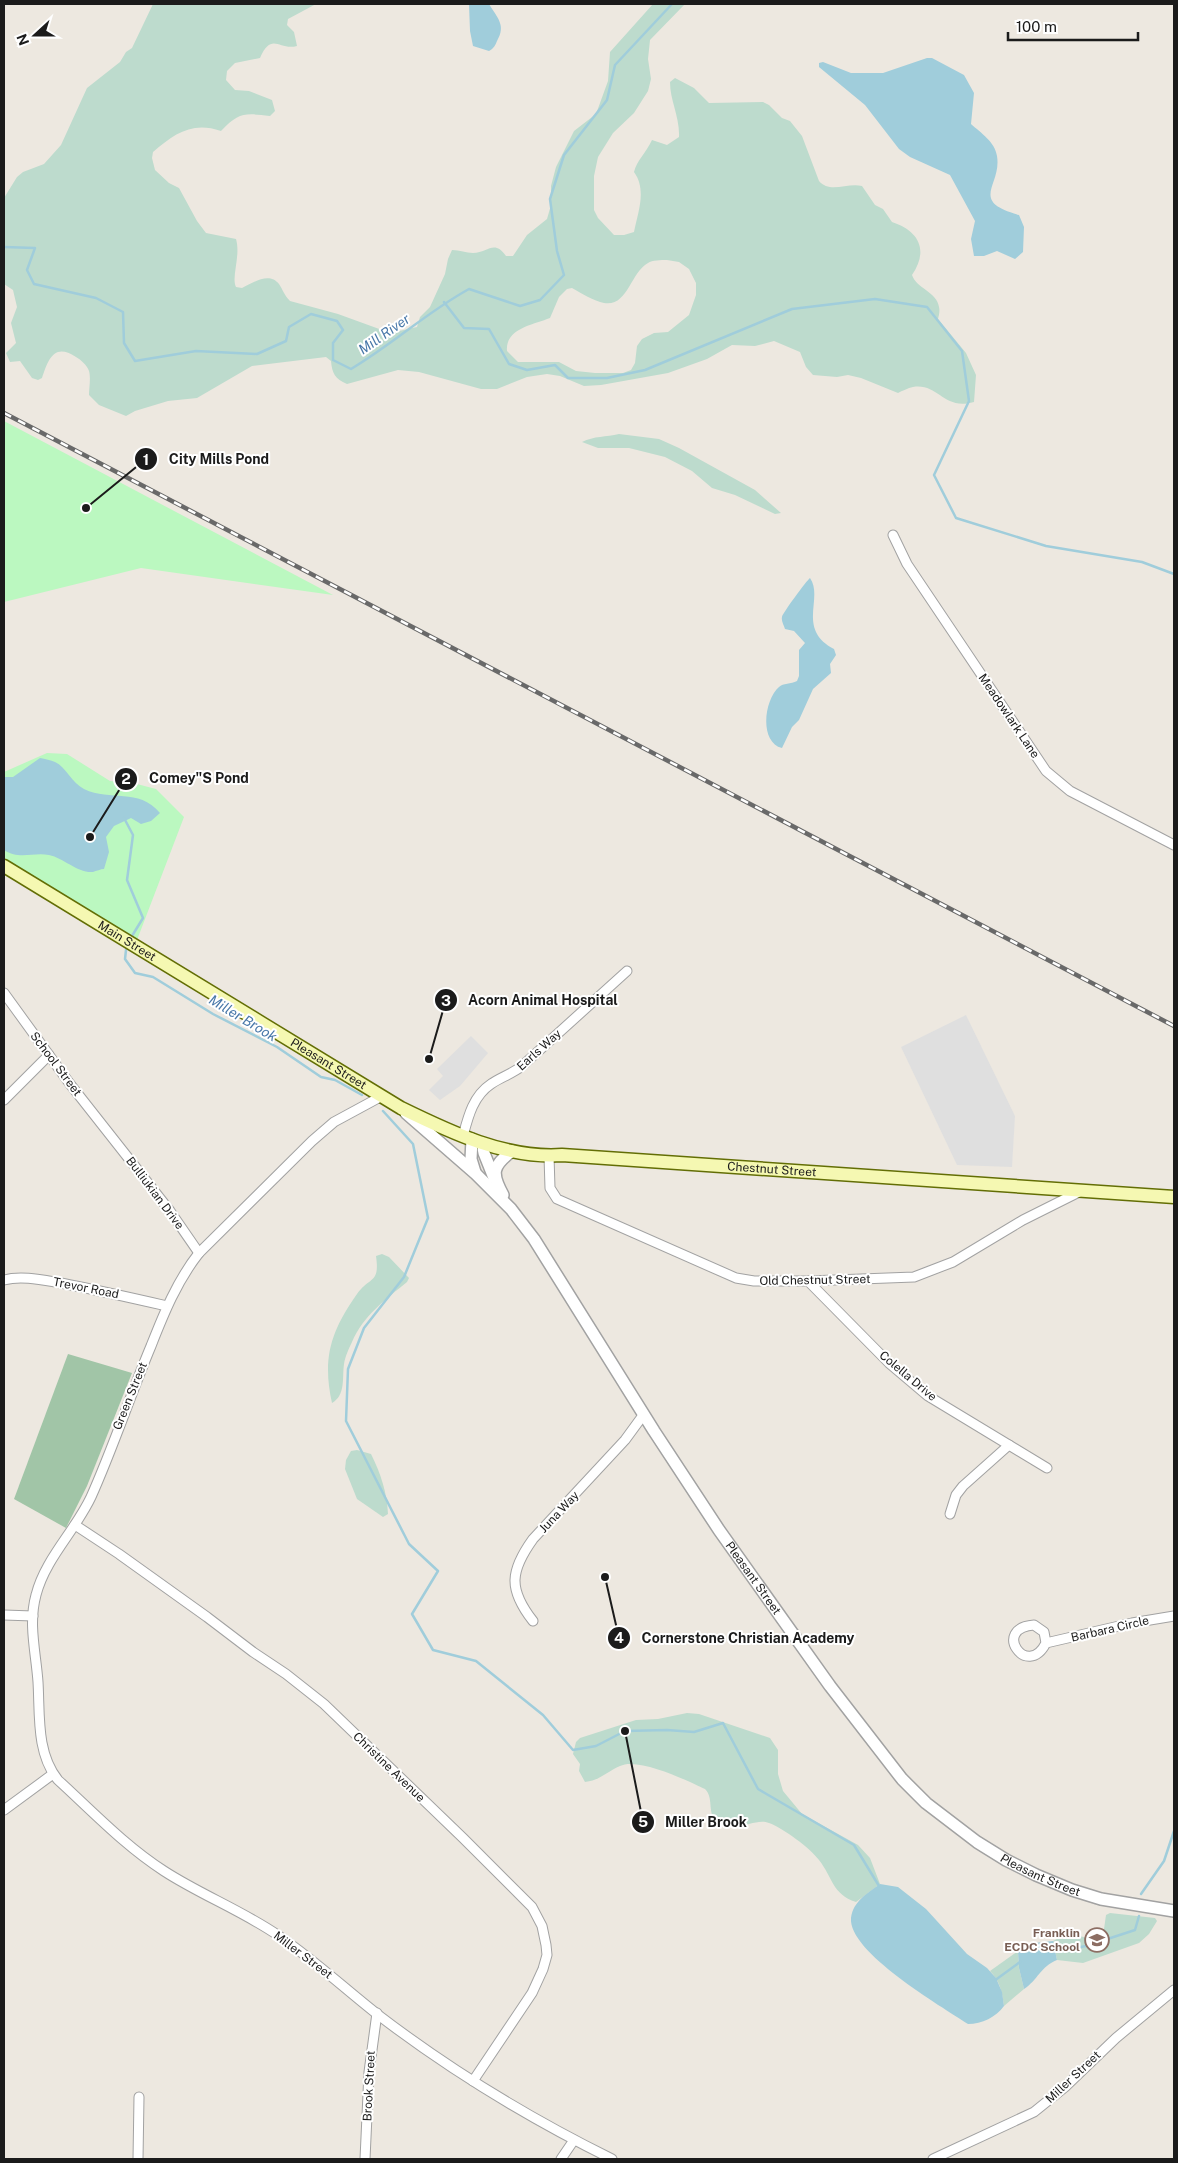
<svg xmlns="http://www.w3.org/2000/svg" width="1178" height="2163" font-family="'Public Sans',sans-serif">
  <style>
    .wetland { fill: #bddbcd; fill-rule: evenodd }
    .cemetery { fill: #a1c5a7 }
    .park { fill: #bbf8c0 }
    .parking { fill: #dfdfdf }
    .water { fill: #a0cddb }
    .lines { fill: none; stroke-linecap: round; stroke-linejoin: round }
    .stream { stroke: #a0cddb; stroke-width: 2.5 }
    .minor-casing { stroke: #a2a2a2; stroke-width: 11 }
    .tertiary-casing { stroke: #a2a2a2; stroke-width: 14 }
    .secondary-casing { stroke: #636e05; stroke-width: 15 }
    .minor { stroke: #fff; stroke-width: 9 }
    .tertiary { stroke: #fff; stroke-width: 11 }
    .secondary { stroke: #f5f8b2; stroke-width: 12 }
    .rail-casing { stroke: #696969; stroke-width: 4.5 }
    .rail { stroke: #fff; stroke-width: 2.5; stroke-dasharray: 8; stroke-linecap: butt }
    .labels { text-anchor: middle; stroke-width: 4; stroke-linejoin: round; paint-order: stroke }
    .street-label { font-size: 12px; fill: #1b1b1b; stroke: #fff }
    .education-label { font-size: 12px; font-weight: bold; fill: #785e54; stroke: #fff; text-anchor: end }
    .water-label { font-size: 14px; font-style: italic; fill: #4978a9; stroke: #fff }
    .leader { fill: none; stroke: #1b1b1b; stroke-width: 2 }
    .callout-dot { fill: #1b1b1b; stroke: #fff; stroke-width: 2 }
    .mark-label { font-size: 15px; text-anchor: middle; font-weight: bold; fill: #fff }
    .callout-label { font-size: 14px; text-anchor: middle; font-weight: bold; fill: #1b1b1b; stroke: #fff; stroke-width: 4; stroke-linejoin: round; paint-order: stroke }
  </style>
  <rect width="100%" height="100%" fill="#ede8e0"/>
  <g class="wetland">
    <path d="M153,4H316L288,19L287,25L294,32L297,46C279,51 272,31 260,58L235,63L227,71L226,80L235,90L249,91L272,100L275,111L270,116C245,113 239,112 221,131C192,121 174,134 153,152L152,158L155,170L169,183L179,188L197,221L206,233L236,239C241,256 231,277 236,287L242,288C253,283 269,271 279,284C283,290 284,295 290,301L338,314L382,330L395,332L417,327L420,317L430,307L445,274L448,259L452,250C460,250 466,253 473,253C488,253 494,239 506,256H513L527,235L547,219L551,205V186L556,167L574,131L596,114L608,81L610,52L653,4H685L650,40L648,59L651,79L648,91L634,113L613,133L598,157L594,176V210L598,218L614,235H624L634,232C638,212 647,190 634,172C637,160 646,153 652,140L667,145L679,137C680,117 670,101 670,82L675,78L694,88L709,103L763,102L769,105L782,118L790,121L802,136L819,181C830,194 848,182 862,186L875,205L883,209L892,222C919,231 929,250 912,275C916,288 937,292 939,307C940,311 939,315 938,319L966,353L976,375L974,402C943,411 939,383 913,387C908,388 902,391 898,393L861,378L848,375L837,377L813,375L806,367L800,352L774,341L755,346L732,345L707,359L668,373L601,385L584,386L560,376L547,374L527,377L497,389H481L419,372L398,370L347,384C335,379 332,373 331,361L326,357L252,366L197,398L168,401L135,411L126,416L99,405L89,395C89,388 91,378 89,371C87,365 81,360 76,357C54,342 48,360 42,378L38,380L32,378L20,361L10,362L6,353L16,343L11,323L17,307L13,290L4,284V198L17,177L23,172L44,164L61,145L87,88L120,62L126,52L132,48ZM667,260L679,262L689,269L696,283V295L689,315L668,332L654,333L642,339L637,346L635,363L631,370L623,373H595L576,371L559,362H518L507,351C505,329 532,325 550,318L559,297L567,289L572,288C581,293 594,301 604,303C628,307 630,273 648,263C652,260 661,260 667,260Z"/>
    <path d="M619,434L659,439L679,448L755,490L781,513L775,514L735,495L712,488L692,471L665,457L629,448H598L582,442C594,436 606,437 619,434Z"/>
    <path d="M382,1254L389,1257L409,1278L407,1282C386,1299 363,1316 352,1342C349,1348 345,1357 344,1364C342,1378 346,1395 332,1403C322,1358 331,1331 357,1294C370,1276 380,1284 376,1256Z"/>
    <path d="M357,1450L371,1454C381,1474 387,1493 388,1514L383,1517L357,1499L345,1469L346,1460L351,1451Z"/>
    <path d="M687,1713L699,1714L770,1738L778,1750V1774L783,1791L802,1814L858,1845L870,1858L880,1884L856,1902C832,1894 833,1878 819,1860C810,1848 783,1828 769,1823C759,1819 747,1826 739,1826C733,1827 722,1823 716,1822C707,1811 714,1798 705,1789C686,1780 638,1757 620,1766C606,1772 601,1780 585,1782L579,1771L580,1764L573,1754L576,1742L580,1738L636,1720L658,1719Z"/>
    <path d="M1110,1913L1155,1918L1157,1921L1149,1934L1139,1943L1083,1963L1057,1960L1053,1941C1065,1934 1079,1933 1090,1940L1103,1936L1106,1915Z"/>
    <path d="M1018,1951L1019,1968L1024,1989L1004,2006C1002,1992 1000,1981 990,1971Z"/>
  </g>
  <path class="cemetery" d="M68,1354L132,1373L87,1486L66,1528L14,1499Z"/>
  <g class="park">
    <path d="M4,421L333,595L141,568L4,602Z"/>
    <path d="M47,753L67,754L110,781L133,783L156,789L184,817L137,940L4,858V772Z"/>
  </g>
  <g class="parking">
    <path d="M966,1015L1015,1116L1012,1167L957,1165L901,1047Z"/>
    <path d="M471,1036L488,1053L460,1086L440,1100L429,1090L443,1076L437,1069Z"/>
  </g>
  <g class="water">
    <path d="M469,4H489C498,19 506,25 497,41C495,46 494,48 489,51L473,46L470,31Z"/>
    <path d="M927,58H932L964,75L974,93L971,124C981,133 995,142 997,156C1002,186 968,201 1019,215L1024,227L1023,252L1015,259L997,251L984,256H974L971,239L975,221L950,175L910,157L899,149L865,105L819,67V63L823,62L851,73H883Z"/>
    <path d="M810,578C824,598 796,629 834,649L836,655L830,664L831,673L813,689L799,720L792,727L782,748C759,742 764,700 779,687C783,683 791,684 797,681L799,676V650L805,643L794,631L785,629C784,625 781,621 782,617C782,614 807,580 810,578Z"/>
    <path d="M40,758C45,759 51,760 55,762C66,767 72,783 84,789C111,802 138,787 160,813L151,821L141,824L131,818L114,826L106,837L109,852L104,869C101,869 96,871 93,872C77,873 64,858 49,855C33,852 19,860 4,850V777H13Z"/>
    <path d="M880,1884L898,1887L926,1909L967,1954L987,1968L996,1978L1002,1992L1004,2006C996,2017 982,2024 968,2024C941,2006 848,1952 851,1918C853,1901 868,1893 880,1884Z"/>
    <path d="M1053,1941L1057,1960C1041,1966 1037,1981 1024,1989L1019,1968L1018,1951L1034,1943Z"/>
  </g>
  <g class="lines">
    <g class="stream">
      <path d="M4,247L35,248L27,270L34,284L96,298L123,312L124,343L135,361L196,351L257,354L286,341L289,327L311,314L337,321L343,330L333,343V360L351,369C393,344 427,312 469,289L520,306L540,300L564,275L557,251L550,199L564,155L607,100L615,65L672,4"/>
      <path d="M444,302L464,328L489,329L509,364L527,370L555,365L568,378H607L645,370L792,309L875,299L927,307L962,351L969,401L934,475L956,518L1046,546L1142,562L1174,574"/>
      <path d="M124,818L133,835L127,880L143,918L132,936"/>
      <path d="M126,950L125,959L135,973L153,977L213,1014L277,1047L321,1077L335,1080L362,1095"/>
      <path d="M383,1111L413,1144L428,1218L404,1277L364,1328L348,1369L346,1421L409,1544L438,1571L412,1614L433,1650L476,1661L543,1715L573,1750L596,1746L625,1731L667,1730L694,1732L723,1723L758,1789L854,1845L879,1886"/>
      <path d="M1141,1894L1164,1861L1174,1831"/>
      <path d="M1054,1952L1086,1946L1135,1930L1139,1916"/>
      <path d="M994,1981L1020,1962"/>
    </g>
    <g class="minor-casing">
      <g id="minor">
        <path d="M893,535L907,564L1046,771L1070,791L1174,845"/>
        <path d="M4,993L70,1084L170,1211L199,1253"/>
        <path d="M382,1096L334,1122L312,1141L199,1253C177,1281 164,1313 151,1346C130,1396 113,1448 91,1497C75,1531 45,1559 36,1595C28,1624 36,1653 38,1682C40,1714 36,1753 58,1780C92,1811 125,1846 164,1871C201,1895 243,1911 279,1936C314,1960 344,1988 377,2014C450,2070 529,2118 612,2159"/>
        <path d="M4,1100L49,1055"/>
        <path d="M463,1136C468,1117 473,1096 491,1084C501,1077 512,1074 522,1066L627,971"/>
        <path d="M549,1156L550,1188L557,1199L736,1278L754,1281H808L914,1277L953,1262L1023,1220L1081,1191"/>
        <path d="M4,1280C21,1275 43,1280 61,1283C97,1290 132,1298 167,1306"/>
        <path d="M808,1281L889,1363L928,1396L1047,1468"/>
        <path d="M950,1514L956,1495L963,1486L1009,1445"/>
        <path d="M75,1525L119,1554L207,1617L253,1652L286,1674L324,1704L463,1838L532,1907L542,1926L546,1945L547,1955L543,1969L532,1993L473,2081"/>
        <path d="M4,1615L33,1616"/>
        <path d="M533,1621C508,1589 510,1571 533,1539L625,1440L644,1414"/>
        <path d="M1046,1643L1044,1632L1034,1625C991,1628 1027,1680 1046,1643L1132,1623L1174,1616"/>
        <path d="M4,1810L53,1774"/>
        <path d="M138,2159L139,2097"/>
        <path d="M365,2159L369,2072L377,2013"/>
        <path d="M561,2159L574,2140"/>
        <path d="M933,2159L1034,2112L1065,2087L1116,2038L1174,1990"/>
      </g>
    </g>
    <g class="tertiary-casing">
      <g id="tertiary">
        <path id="s1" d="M406,1113L476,1174L511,1209L534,1239L654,1431L719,1530L830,1686L902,1779L926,1803L977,1842L1006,1860L1036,1875L1072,1890L1101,1899L1174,1911"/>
        <path d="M472,1139L471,1159L475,1172"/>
        <path d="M482,1143L484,1153L494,1178"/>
        <path d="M503,1195C491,1173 492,1166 512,1151"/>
      </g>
    </g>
    <g class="secondary-casing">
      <g id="secondary">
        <path id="s2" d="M4,866L401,1108C450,1132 506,1159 562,1155L1174,1197"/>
      </g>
    </g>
    <use href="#minor" class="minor"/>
    <use href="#tertiary" class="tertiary"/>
    <use href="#secondary" class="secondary"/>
    <g class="rail-casing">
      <path id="rail" d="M4,413L1174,1026"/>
    </g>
    <use href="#rail" class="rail"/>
  </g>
  <defs>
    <g id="school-ring" transform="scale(1.25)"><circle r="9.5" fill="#fff" stroke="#8d6e63" stroke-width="1.5"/><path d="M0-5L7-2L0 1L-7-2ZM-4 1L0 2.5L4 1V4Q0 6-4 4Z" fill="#8d6e63"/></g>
  </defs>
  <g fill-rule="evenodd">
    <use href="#school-ring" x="1097" y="1940"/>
  </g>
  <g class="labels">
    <g class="street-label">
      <text transform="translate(1009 716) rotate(56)" y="4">Meadowlark Lane</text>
      <text dy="4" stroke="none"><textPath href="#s2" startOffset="144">Main Street</textPath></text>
      <text transform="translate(539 1050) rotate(-42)" y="4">Earls Way</text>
      <text transform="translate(56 1064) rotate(53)" y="4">School Street</text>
      <text dy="4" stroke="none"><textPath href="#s2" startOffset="380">Pleasant Street</textPath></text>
      <text dy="4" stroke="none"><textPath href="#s2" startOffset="845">Chestnut Street</textPath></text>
      <text transform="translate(155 1193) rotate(53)" y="4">Bulliukian Drive</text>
      <text transform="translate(815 1280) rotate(-1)" y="4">Old Chestnut Street</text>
      <text transform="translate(86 1288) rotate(11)" y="4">Trevor Road</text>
      <text transform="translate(908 1376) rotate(40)" y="4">Colella Drive</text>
      <text transform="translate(130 1396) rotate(-68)" y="4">Green Street</text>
      <text transform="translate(559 1512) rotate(-47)" y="4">Juna Way</text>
      <text dy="4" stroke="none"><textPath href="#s1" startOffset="584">Pleasant Street</textPath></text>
      <text transform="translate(1110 1629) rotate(-13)" y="4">Barbara Circle</text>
      <text transform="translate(389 1767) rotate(44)" y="4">Christine Avenue</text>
      <text dy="4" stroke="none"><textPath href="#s1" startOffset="1004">Pleasant Street</textPath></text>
      <text transform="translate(303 1955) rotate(37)" y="4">Miller Street</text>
      <text transform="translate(1073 2077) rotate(-43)" y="4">Miller Street</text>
      <text transform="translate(369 2086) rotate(-87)" y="4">Brook Street</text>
    </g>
    <g class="education-label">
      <text x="1080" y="1937">Franklin<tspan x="1080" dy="14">ECDC School</tspan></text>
    </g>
    <g class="water-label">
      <text transform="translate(384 334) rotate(-35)" y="5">Mill River</text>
      <text transform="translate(243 1018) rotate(31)" y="5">Miller Brook</text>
    </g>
  </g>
  <path class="leader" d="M86 508L146 459M90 837L126 779M429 1059L446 1000M605 1577L619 1638M625 1731L643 1822"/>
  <g class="callout-dot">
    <circle cx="86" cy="508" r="5"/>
    <circle cx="90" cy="837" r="5"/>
    <circle cx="429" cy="1059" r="5"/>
    <circle cx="605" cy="1577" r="5"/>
    <circle cx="625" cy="1731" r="5"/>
    <circle cx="146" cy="459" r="12"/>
    <circle cx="126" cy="779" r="12"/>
    <circle cx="446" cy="1000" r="12"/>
    <circle cx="619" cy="1638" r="12"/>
    <circle cx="643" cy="1822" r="12"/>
  </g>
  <g class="mark-label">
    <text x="146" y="465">1</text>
    <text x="126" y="784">2</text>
    <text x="446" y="1006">3</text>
    <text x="619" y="1643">4</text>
    <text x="643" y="1827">5</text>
  </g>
  <g class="callout-label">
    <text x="219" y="464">City Mills Pond</text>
    <text x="199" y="783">Comey"S Pond</text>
    <text x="543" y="1005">Acorn Animal Hospital</text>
    <text x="748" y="1643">Cornerstone Christian Academy</text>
    <text x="706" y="1827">Miller Brook</text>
  </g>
  <rect width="1178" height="2163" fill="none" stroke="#1b1b1b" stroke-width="10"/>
  <g transform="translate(35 35) rotate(249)" stroke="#ffffff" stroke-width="4" paint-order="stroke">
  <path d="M0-4L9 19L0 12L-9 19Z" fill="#1b1b1b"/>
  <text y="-8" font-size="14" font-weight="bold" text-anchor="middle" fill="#1b1b1b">N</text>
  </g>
  <path d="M1008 32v8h130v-8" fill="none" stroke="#1b1b1b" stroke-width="2.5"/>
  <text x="1016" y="32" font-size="15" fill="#1b1b1b" stroke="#ffffff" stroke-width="4" paint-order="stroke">100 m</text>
</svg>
